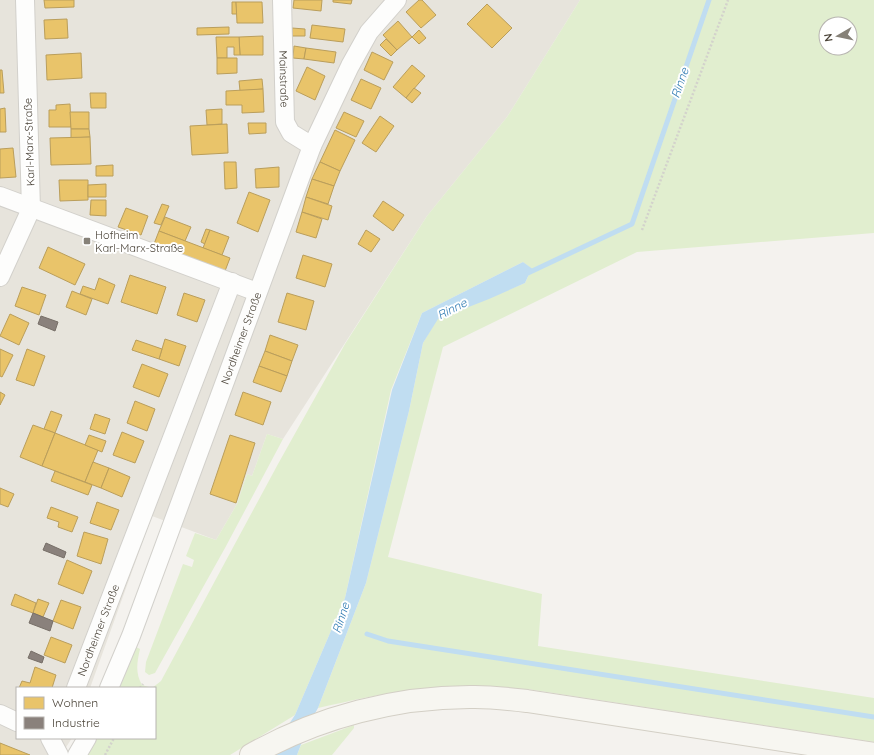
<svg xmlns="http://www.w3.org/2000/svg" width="874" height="755" font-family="Quicksand,sans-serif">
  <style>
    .residential { fill: #e7e4dc }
    .green { fill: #e1eecf; fill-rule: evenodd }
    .water { fill: #c0ddf1 }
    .homes { fill: #e9c46a; stroke: #ba9e5b }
    .industry { fill: #8a817c; stroke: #776f68 }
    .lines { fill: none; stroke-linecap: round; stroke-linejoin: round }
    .stream { stroke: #c0ddf1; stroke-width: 5 }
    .street-casing { stroke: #d2d0cb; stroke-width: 20 }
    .secondary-casing { stroke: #d3cfc5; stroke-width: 24 }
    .path { stroke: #d3d2cc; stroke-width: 2.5; stroke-dasharray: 2 2; stroke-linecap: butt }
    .street { stroke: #fdfdfc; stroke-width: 18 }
    .secondary { stroke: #f7f6f1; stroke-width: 22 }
    .poi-dot { fill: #868178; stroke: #fff; stroke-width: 1.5 }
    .labels { text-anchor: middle; stroke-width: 4; stroke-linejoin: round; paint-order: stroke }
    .street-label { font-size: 11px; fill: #4b4439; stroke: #fff }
    .poi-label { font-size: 11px; fill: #4b4439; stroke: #fff; text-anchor: start }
    .water-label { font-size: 12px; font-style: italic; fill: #2e7ab2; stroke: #fff }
  </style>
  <rect width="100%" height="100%" fill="#f4f2ee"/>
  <path class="residential" d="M0,0H580L507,117L427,216L283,439L267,434L252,476L247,474L237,504L216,540L152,516L90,688H17V738H72L61,755H0Z"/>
  <g class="green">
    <path d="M580,0H874V233L637,252L443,347L388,557L542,594L538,646L874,698V742L527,689C490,688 451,686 414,690C382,693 350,701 318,708L366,583L409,411L423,343L437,319L525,283L530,272L533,270L523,262L422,313L391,390L345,598L295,715L230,755H87L95,738H155V688H152L161,681L278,464L345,344L427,216L507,117ZM826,24H850V48H826Z"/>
    <path d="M267,434L283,439L225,548L155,673L149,675L145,672L146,662L183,564L192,567L194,560L186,556L195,533L216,540L237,504L247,474L252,476Z"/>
    <path d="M136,647L140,649C137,662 135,673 142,685L152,688H118Z"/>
    <path d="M354,725V728L332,755H297L301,745Z"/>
  </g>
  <path class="water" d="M523,262L534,270L530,272L525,283L489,299L438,319L423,343L409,411L366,583L318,708L308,726L297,755H275L281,736L295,715L345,598L392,390L422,313Z"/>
  <g class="homes">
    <path d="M44,0H74V7L45,8Z"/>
    <path d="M294,0H322L321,11L293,8Z"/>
    <path d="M333,0H352L351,4L333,2Z"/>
    <path d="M419,0H422L436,15L421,28L406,12Z"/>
    <path d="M232,2H236L237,14H232Z"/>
    <path d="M236,2H262L263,23H237Z"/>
    <path d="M487,4L512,28L492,48L467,24Z"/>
    <path d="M67,19L68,38L45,39L44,20Z"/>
    <path d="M398,21L412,37L397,50L383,35Z"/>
    <path d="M312,25L345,29L343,42L310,38Z"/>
    <path d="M229,27V34L197,35V28Z"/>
    <path d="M292,28L305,29V36H292Z"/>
    <path d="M419,30L426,38L419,44L412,37Z"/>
    <path d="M263,36V55H240L239,37Z"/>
    <path d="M216,37H239L240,55H234V47H227V58H217Z"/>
    <path d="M386,39L397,50L391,56L380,45Z"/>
    <path d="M294,46L306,48L304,59L293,58Z"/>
    <path d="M306,48L336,52L334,63L304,59Z"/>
    <path d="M372,52L393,62L384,80L364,70Z"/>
    <path d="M81,53L82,78L47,80L46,55Z"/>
    <path d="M217,58H237V73L217,74Z"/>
    <path d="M412,65L425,76L406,98L393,87Z"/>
    <path d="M307,67L325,76L315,100L296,91Z"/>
    <path d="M0,70H2L4,93H0Z"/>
    <path d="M262,79L263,89L240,91L239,81Z"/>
    <path d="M361,79L381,88L371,109L351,100Z"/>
    <path d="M414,88L421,93L412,103L406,98Z"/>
    <path d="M263,89L264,112L242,113V105H226V91Z"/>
    <path d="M90,93H106V108H91Z"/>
    <path d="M70,104L71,127H49V110H56V105Z"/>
    <path d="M5,108L6,132H0V109Z"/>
    <path d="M222,109V124L207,125L206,110Z"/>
    <path d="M70,112H89V129H71Z"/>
    <path d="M344,112L364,121L356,137L336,128Z"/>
    <path d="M380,116L394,126L376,152L362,143Z"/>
    <path d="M248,123H266V133L249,134Z"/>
    <path d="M227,124L228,153L192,155L190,126Z"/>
    <path d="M71,129H89L90,137L71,138Z"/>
    <path d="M335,130L355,140L340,171L320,162Z"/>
    <path d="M90,137L91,164L51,165L50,138Z"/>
    <path d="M13,148L16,177L0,178V149Z"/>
    <path d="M224,162H236L237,188L225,189Z"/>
    <path d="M320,162L340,171L334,186L312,179Z"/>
    <path d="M113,165V176H96V166Z"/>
    <path d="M279,167V187L256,188L255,169Z"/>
    <path d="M312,179L334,186L328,204L306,197Z"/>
    <path d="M59,180H88V200L60,201Z"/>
    <path d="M106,184V197H88V185Z"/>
    <path d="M249,192L270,200L258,232L237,223Z"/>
    <path d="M306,197L332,206L328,220L302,212Z"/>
    <path d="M91,200H106V216L90,215Z"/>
    <path d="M383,201L404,215L393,231L373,216Z"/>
    <path d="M162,204L169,206L161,225L154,223Z"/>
    <path d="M126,208L148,216L141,235L118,227Z"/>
    <path d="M302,212L322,219L316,238L296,232Z"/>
    <path d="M165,217L191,227L185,241L159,231Z"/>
    <path d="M206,229L210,230L205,244L201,242Z"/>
    <path d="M210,230L229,237L222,255L203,248Z"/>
    <path d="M366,230L380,239L371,252L358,244Z"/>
    <path d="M159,231L230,258L225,271L154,244Z"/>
    <path d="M48,247L85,264L75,285L39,268Z"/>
    <path d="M303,255L332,264L325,287L296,278Z"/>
    <path d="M130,275L166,287L157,314L121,302Z"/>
    <path d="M99,278L115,285L108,304L80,294L83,286L95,290Z"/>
    <path d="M22,287L46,295L39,315L15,306Z"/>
    <path d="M72,291L92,299L86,315L66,307Z"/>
    <path d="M184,293L205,300L197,322L177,315Z"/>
    <path d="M287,293L314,301L306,330L278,322Z"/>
    <path d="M10,314L29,323L19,345L0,336Z"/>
    <path d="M270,335L298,345L292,361L265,351Z"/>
    <path d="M165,339L186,346L179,366L159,359Z"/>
    <path d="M136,340L162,349L159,359L132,350Z"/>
    <path d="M0,349L13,355L2,377L0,376Z"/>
    <path d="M27,349L45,356L34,386L16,380Z"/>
    <path d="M265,351L292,361L287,376L259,366Z"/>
    <path d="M142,364L168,374L159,397L133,387Z"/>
    <path d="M259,366L287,376L281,392L253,382Z"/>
    <path d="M0,392L5,395L0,405Z"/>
    <path d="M243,392L271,402L263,425L235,415Z"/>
    <path d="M135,401L155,409L147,431L127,423Z"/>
    <path d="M51,411L62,415L55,433L44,429Z"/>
    <path d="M95,414L110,419L105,434L90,429Z"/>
    <path d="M33,425L55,433L42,466L20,457Z"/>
    <path d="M122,432L144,441L135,463L113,455Z"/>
    <path d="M55,433L98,450L85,482L42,466Z"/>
    <path d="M89,435L106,441L102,452L85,445Z"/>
    <path d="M230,435L255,443L236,503L210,494Z"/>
    <path d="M93,462L109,468L101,488L85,482Z"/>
    <path d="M109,468L130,477L122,497L101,488Z"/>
    <path d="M55,471L92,485L88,495L51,481Z"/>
    <path d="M0,488L14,494L8,507L0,504Z"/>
    <path d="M97,502L119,510L111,530L90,523Z"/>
    <path d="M51,507L78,517L72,532L58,527L59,522L47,518Z"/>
    <path d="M84,532L108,539L101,564L77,556Z"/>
    <path d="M67,560L92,571L83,594L58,584Z"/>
    <path d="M15,594L36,603L33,613L11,605Z"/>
    <path d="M38,599L49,603L43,617L33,613Z"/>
    <path d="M61,600L81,607L73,629L53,621Z"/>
    <path d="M51,637L72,645L65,663L44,655Z"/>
    <path d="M35,667L56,675L52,688H19L22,681L30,683Z"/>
    <path d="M0,743L30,755H0Z"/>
  </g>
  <g class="industry">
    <path d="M41,316L58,322L55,331L38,324Z"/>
    <path d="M46,543L66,552L64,558L43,550Z"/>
    <path d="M33,613L53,621L50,631L29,623Z"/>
    <path d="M31,651L44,657L42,663L28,658Z"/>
  </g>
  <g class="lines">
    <g class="stream">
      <path d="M528,273L632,224L709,0"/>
      <path d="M367,634L388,641L874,717"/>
    </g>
    <g class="street-casing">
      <g id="street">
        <path id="s1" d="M282,0L285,122L291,133L312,146"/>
        <path d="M0,196L257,292"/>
        <path d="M0,277L31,209L25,0"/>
        <path id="s2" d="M76,688L232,282"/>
        <path id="s3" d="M109,688L131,636L312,146L350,66L369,32L397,0"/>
        <path d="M0,714L17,722"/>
        <path d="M50,738L59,755"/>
        <path d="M77,755L87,738"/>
      </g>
    </g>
    <g class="secondary-casing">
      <path id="secondary" d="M251,755C318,717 398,696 475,697C493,697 510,699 527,701L874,754"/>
    </g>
    <g class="path">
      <path d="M642,230L728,0"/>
      <path d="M140,688L143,684"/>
      <path d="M105,755L114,738"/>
    </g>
    <use href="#street" class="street"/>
    <use href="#secondary" class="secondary"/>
  </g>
  <rect class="poi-dot" x="83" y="237" width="8" height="8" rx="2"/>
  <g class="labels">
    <g class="street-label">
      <text dy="4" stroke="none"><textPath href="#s1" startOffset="79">Mainstraße</textPath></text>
      <text transform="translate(29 142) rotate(-92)" y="4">Karl-Marx-Straße</text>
      <text dy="4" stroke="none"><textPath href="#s3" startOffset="374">Nordheimer Straße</textPath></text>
      <text dy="4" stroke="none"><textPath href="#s2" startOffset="62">Nordheimer Straße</textPath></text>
    </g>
    <g class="poi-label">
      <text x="95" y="239">Hofheim<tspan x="95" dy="13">Karl-Marx-Straße</tspan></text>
    </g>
    <g class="water-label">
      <text transform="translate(680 83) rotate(-71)" y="4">Rinne</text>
      <text transform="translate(452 309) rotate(-27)" y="4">Rinne</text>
      <text transform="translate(341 618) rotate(-72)" y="4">Rinne</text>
    </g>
  </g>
  <rect x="16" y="687" width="140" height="52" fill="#ffffff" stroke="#b7b4b0"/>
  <rect x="24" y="697" width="20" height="12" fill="#e9c46a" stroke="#b7b4b0"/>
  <text x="52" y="707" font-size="12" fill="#4b4439">Wohnen</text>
  <rect x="24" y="717" width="20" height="12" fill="#8a817c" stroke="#b7b4b0"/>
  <text x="52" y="727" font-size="12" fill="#4b4439">Industrie</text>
  <g transform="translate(838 36) rotate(261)"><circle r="19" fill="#ffffff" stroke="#b7b4b0"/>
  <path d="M0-3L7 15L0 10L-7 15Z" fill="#868178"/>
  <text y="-6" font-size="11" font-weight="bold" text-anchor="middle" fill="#4b4439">N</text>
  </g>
</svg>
